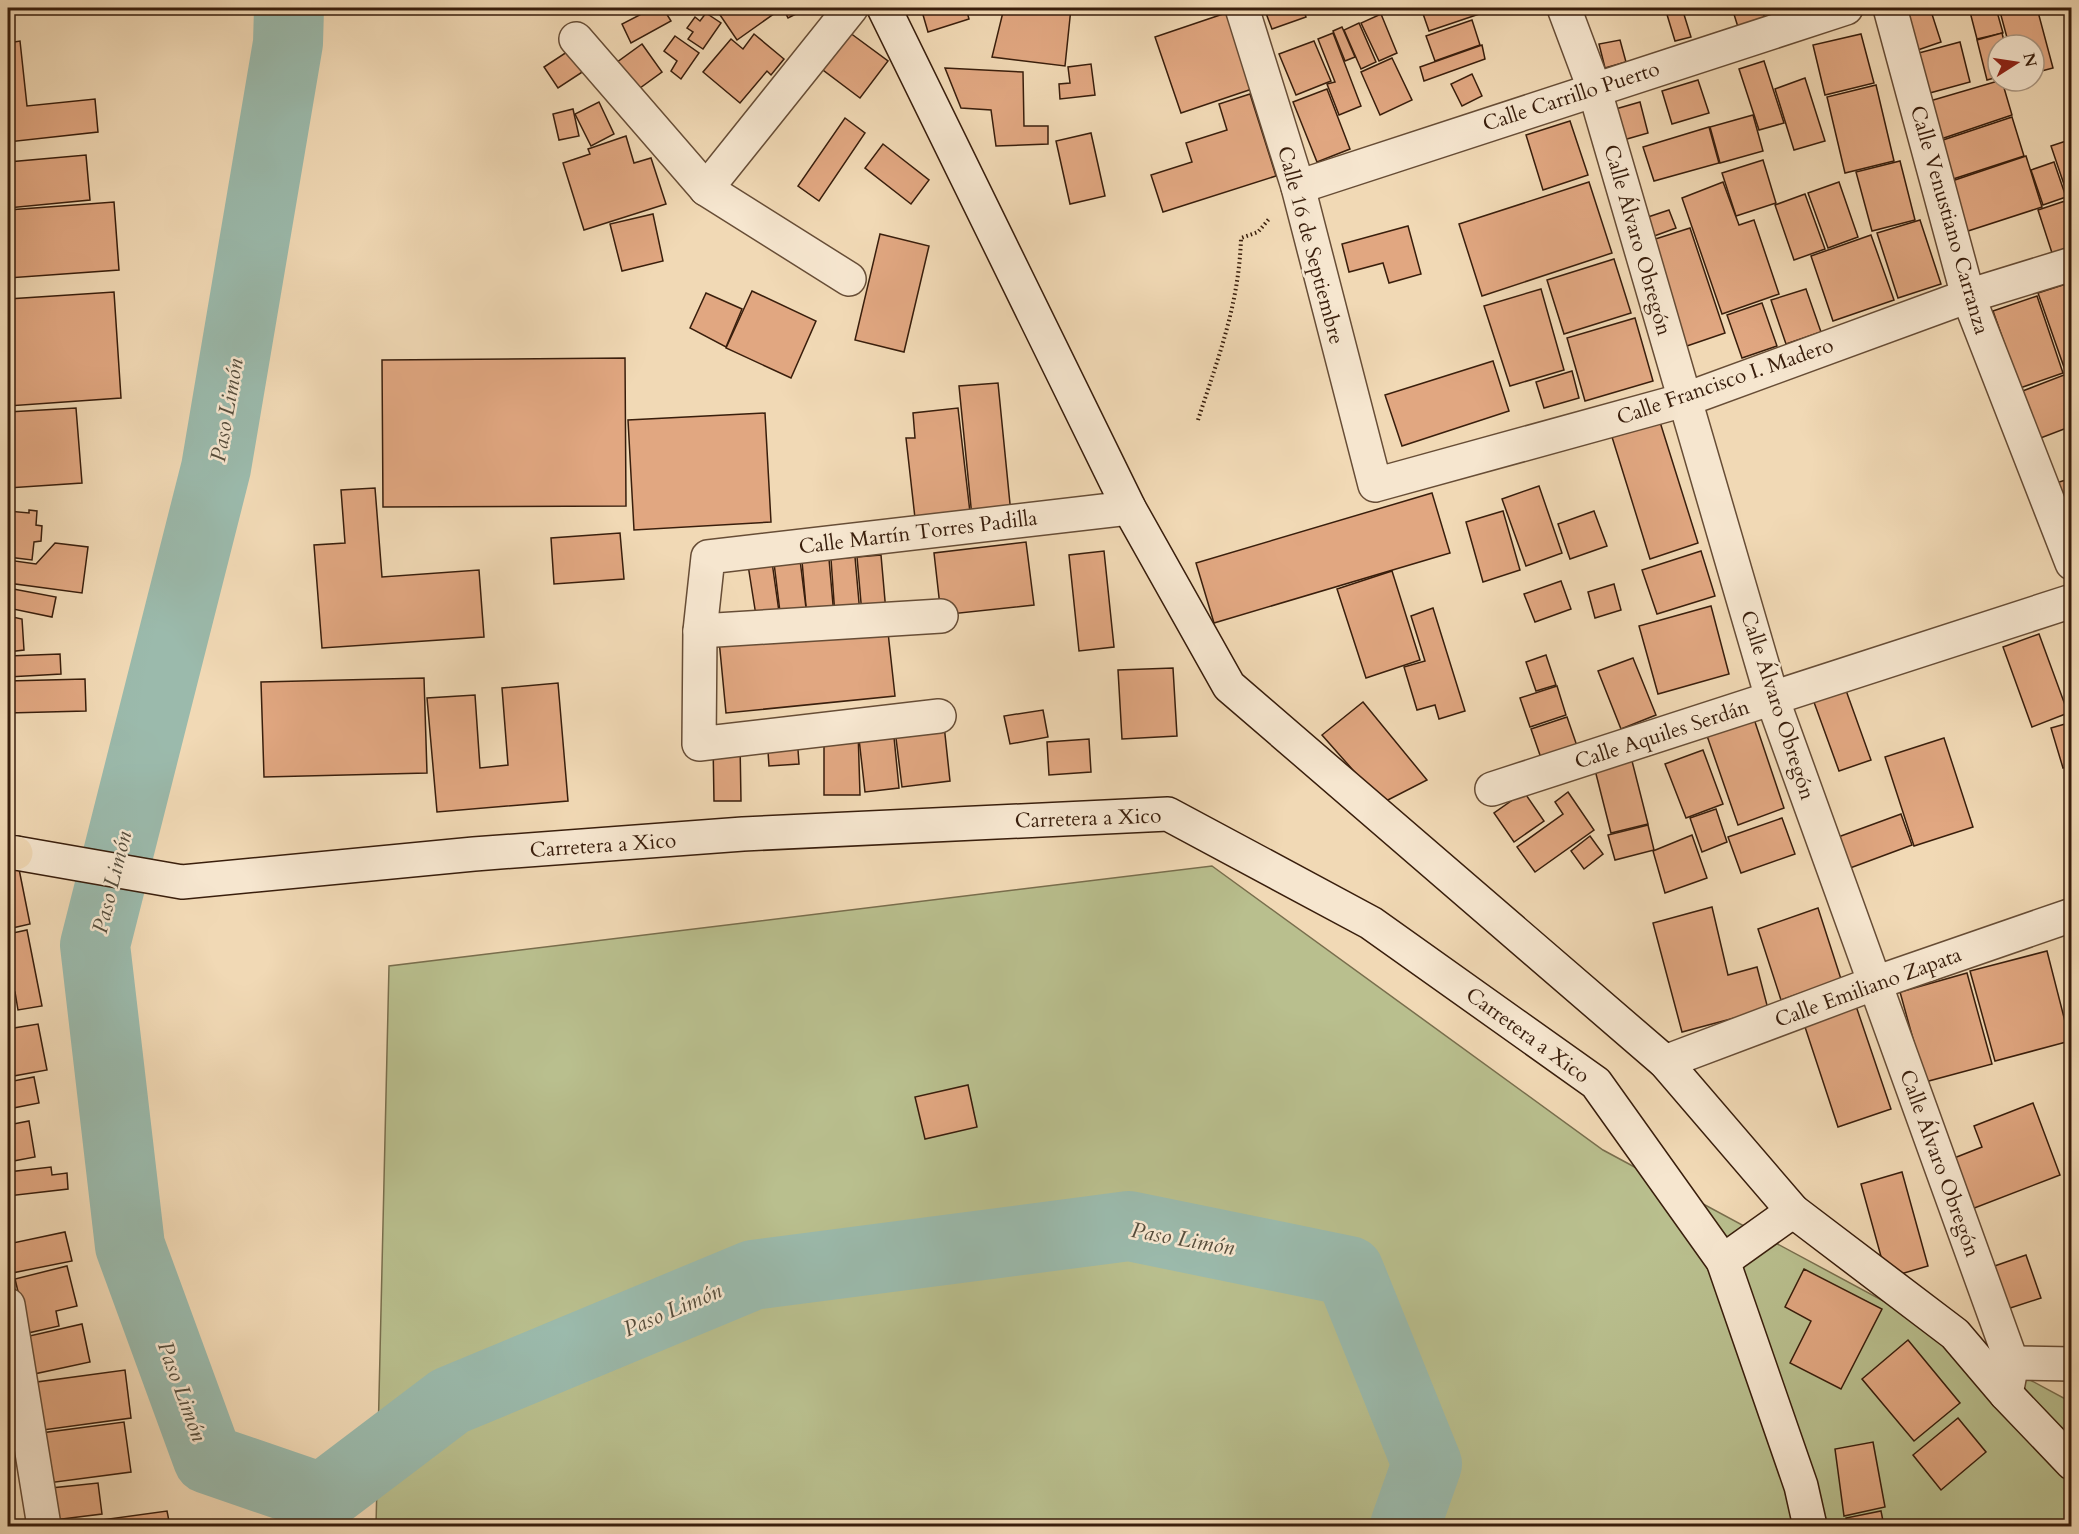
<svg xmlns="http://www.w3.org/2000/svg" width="2079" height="1534" font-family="Cardo,serif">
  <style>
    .green { fill: #b9bf8e; stroke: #796e4d; stroke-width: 1.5 }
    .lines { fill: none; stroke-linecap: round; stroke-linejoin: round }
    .river { stroke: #9bbaac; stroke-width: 70 }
    .building { fill: #e1a781; stroke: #391e0c; stroke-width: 1.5 }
    .street-casing { stroke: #674d36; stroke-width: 36 }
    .secondary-casing { stroke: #391e0c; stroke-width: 36 }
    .primary-casing { stroke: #391e0c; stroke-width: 36 }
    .path { stroke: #391e0c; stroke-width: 4; stroke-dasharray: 1.5 3; stroke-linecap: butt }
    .street { stroke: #f6e6cf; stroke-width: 33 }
    .secondary { stroke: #f6e6cf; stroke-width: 33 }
    .primary { stroke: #f1d9b5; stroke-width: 33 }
    .labels { text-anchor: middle; stroke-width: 5; stroke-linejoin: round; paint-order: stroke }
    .street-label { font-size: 21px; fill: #391e0c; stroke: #f6e6cf }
    .water-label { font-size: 22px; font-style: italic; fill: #564d3c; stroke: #f6e6cf }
  </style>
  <rect width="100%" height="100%" fill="#f1d9b5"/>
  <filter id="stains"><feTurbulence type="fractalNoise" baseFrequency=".00333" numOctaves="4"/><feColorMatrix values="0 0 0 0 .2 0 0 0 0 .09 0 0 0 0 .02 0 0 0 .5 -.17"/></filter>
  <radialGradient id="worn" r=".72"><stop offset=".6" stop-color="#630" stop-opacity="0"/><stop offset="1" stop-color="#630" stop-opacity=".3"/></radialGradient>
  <path class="green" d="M1212,866L1603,1150L2071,1402V1526H376L389,966Z"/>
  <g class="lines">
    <path class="river" d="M289,8L288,43L216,468L95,945L130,1246L208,1459L322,1498L450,1401L753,1275L1129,1226L1349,1271L1427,1464L1405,1526"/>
  </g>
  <g class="building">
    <path d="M653,8H663L671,21L631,43L622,24Z"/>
    <path d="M725,8H771L775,13L737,40L718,12Z"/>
    <path d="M783,8H808L788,18Z"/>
    <path d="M921,8H966L969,19L928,32Z"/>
    <path d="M1004,8H1071L1065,66L992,57Z"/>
    <path d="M1264,8H1303L1306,17L1272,29Z"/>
    <path d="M1375,8H1395L1393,14Z"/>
    <path d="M1421,8H1497L1429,31Z"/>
    <path d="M1665,8H1682L1691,37L1675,41Z"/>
    <path d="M1732,8H1761L1765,18L1738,27Z"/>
    <path d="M1924,8H1930L1941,42L1912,52L1900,16Z"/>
    <path d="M1969,8H1996L2003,33L1977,39Z"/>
    <path d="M1999,8H2037L2053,68L2034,73V45H2009Z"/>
    <path d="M706,13L721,23L703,49L688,39L693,32L687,28L695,17L700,21Z"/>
    <path d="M1226,13L1252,89L1181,113L1155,37Z"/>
    <path d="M1381,14L1397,53L1379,61L1361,23Z"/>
    <path d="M1472,20L1480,45L1435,61L1426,36Z"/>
    <path d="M1359,23L1376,62L1361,69L1344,30Z"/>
    <path d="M842,27L888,61L860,98L815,64Z"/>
    <path d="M1342,27L1355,57L1345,61L1333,31Z"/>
    <path d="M1333,33L1361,106L1339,115L1327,84L1335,82L1318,39Z"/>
    <path d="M2002,33L2005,45H1998V77L1987,80L1977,40Z"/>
    <path d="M754,34L784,59L771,75L767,71L740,103L703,72L731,39L743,49Z"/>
    <path d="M1861,34L1874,83L1825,95L1813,45Z"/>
    <path d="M675,36L699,53L681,79L671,71L677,61L664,51Z"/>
    <path d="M1620,40L1626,62L1605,68L1599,44Z"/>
    <path d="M20,41L27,106L95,99L98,132L8,142V43Z"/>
    <path d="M1314,41L1331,81L1296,95L1279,54Z"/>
    <path d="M1960,42L1970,82L1926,94L1915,54Z"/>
    <path d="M642,44L662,72L629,96L609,68Z"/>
    <path d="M1482,45L1485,59L1424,81L1420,67Z"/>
    <path d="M576,46L590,67L558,88L544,67Z"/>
    <path d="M1392,58L1412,100L1380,115L1361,72Z"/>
    <path d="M1764,61L1784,123L1759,130L1739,69Z"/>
    <path d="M1091,64L1095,95L1060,99L1059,84L1070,83L1068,67Z"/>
    <path d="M945,68L1023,72L1024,126H1048V144L996,146L991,110L961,108Z"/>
    <path d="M1472,74L1482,96L1462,106L1451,84Z"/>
    <path d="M1805,78L1825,141L1794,150L1775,89Z"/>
    <path d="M1698,80L1709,113L1672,124L1662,91Z"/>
    <path d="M1998,81H2002L2012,115L1935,141L1923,103Z"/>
    <path d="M1876,85L1894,161L1845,173L1827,97Z"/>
    <path d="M1327,89L1350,149L1317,162L1293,102Z"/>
    <path d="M1250,94L1276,176L1163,212L1151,175L1192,162L1186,143L1227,130L1219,104Z"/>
    <path d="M599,102L614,134L591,146L575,114Z"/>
    <path d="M1640,102L1648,133L1613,143L1605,112Z"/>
    <path d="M573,109L579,136L559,140L553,114Z"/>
    <path d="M1753,115L1763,151L1720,163L1710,127Z"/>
    <path d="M2012,117L2024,156L1947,181L1934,143Z"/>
    <path d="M845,118L865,133L819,201L798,186Z"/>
    <path d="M1570,121L1588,175L1543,190L1526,135Z"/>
    <path d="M1709,127L1719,163L1654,181L1643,147Z"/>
    <path d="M1091,133L1105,196L1070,204L1056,141Z"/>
    <path d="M626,136L634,163L651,158L666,204L584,230L563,163L590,154L588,149Z"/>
    <path d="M2072,139V208L2051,146Z"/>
    <path d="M883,144L929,180L911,204L865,168Z"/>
    <path d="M86,155L90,200L8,208V162Z"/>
    <path d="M2026,156L2042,207L1965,232L1949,182Z"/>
    <path d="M1763,160L1776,203L1736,216L1722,173Z"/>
    <path d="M1900,161L1915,220L1872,231L1856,172Z"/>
    <path d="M2054,162L2066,197L2043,205L2031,170Z"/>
    <path d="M1589,182L1612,253L1482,296L1459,224Z"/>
    <path d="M1723,182L1739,225L1754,220L1779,294L1722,314L1682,198Z"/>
    <path d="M1839,182L1858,237L1828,248L1808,193Z"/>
    <path d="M1805,194L1825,249L1794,260L1775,205Z"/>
    <path d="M2068,200L2072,210V253L2054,259L2038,210Z"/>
    <path d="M114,202L119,270L8,278V210Z"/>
    <path d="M1669,210L1676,228L1646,239L1639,220Z"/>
    <path d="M653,214L663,261L622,271L610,224Z"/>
    <path d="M1920,220L1941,284L1898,298L1877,233Z"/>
    <path d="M1408,226L1421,274L1389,283L1383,263L1349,272L1342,244Z"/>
    <path d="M1690,228L1725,333L1681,348L1646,242Z"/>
    <path d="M880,234L929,246L904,352L855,340Z"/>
    <path d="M1871,235L1894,300L1833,321L1811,256Z"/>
    <path d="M1614,259L1631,313L1564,334L1547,280Z"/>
    <path d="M2072,282V368L2065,370L2038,293Z"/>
    <path d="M1541,289L1564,370L1510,386L1484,306Z"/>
    <path d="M1806,289L1821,332L1786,344L1771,300Z"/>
    <path d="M752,291L816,321L791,378L726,348Z"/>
    <path d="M114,292L121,398L8,406V299Z"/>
    <path d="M706,293L742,309L726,347L690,328Z"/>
    <path d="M2037,296L2063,373L2020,388L1993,311Z"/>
    <path d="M1762,303L1777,346L1742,358L1727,315Z"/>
    <path d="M1635,318L1653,381L1585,401L1567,338Z"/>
    <path d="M625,358L626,506L383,507L382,360Z"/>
    <path d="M1493,361L1509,411L1402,446L1385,395Z"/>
    <path d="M1572,371L1579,398L1544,408L1536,382Z"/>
    <path d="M2069,373L2072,426L2038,439L2020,392Z"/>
    <path d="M998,383L1011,514L972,517L959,386Z"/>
    <path d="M76,408L82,483L8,488V412Z"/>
    <path d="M958,408L971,521L916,527L906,438H915L913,413Z"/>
    <path d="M765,413L771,522L634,530L628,420Z"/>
    <path d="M1660,422L1698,543L1650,559L1612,437Z"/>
    <path d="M2072,478V534L2056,483Z"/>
    <path d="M1539,486L1562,553L1526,566L1502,499Z"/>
    <path d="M375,488L382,577L479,570L484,637L322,648L314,545L345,543L341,490Z"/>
    <path d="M1432,493L1450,553L1214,623L1196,563Z"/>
    <path d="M29,510L37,511L36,525L42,526L41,541L34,542L32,560L8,557V511L29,513Z"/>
    <path d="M1503,511L1520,570L1483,582L1466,522Z"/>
    <path d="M1594,511L1607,546L1570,559L1558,524Z"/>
    <path d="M620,533L624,579L554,584L551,538Z"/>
    <path d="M1026,542L1034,605L941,615L934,553Z"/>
    <path d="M55,543L88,547L82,593L8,583V560L36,564Z"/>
    <path d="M1104,551L1114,647L1079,651L1069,555Z"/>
    <path d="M1701,551L1715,596L1657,614L1642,570Z"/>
    <path d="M881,555L886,612L862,614L857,557Z"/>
    <path d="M855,557L860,614L835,616L831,559Z"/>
    <path d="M829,559L834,616L807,618L802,561Z"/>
    <path d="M800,560L807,616L781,620L774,563Z"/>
    <path d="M772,562L780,619L757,622L748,565Z"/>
    <path d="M1392,571L1420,660L1366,678L1337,589Z"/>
    <path d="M1561,581L1571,609L1535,622L1524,594Z"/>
    <path d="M1614,584L1621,610L1595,618L1588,592Z"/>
    <path d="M8,588L56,597L52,617L8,608Z"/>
    <path d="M1711,606L1729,674L1658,694L1639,626Z"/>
    <path d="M1433,608L1465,711L1439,719L1435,705L1417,710L1404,667L1425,661L1411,616Z"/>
    <path d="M8,616L22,619L24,650L8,652Z"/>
    <path d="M887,623L895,696L726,713L719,640Z"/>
    <path d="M2039,634L2068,713L2032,727L2003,647Z"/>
    <path d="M60,654L61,674L8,677V656Z"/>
    <path d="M1546,655L1556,685L1536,691L1526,662Z"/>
    <path d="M1633,658L1656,715L1621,729L1598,671Z"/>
    <path d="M1173,668L1177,736L1122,739L1118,670Z"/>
    <path d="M424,678L427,773L264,777L261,682Z"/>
    <path d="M85,679L86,711L8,713V681Z"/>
    <path d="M1843,682L1871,760L1839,771L1811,694Z"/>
    <path d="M558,683L568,801L437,812L427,698L475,695L480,768L508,765L502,688Z"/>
    <path d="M1557,686L1566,715L1530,727L1520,698Z"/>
    <path d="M1363,702L1427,780L1382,803L1322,735Z"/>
    <path d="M1043,710L1048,737L1010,744L1004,716Z"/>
    <path d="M1752,713L1784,808L1738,825L1705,730Z"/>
    <path d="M1567,717L1577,746L1541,758L1531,729Z"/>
    <path d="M2072,722V765L2063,768L2051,728Z"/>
    <path d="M944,725L950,781L902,787L895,730Z"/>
    <path d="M893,727L899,788L865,792L858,730Z"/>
    <path d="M858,730L860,795H824V732Z"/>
    <path d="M797,735L799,764L769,766L767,737Z"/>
    <path d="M1944,738L1973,827L1914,846L1885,757Z"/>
    <path d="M1089,739L1091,772L1049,775L1047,742Z"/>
    <path d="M713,742H740L741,801H714Z"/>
    <path d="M1703,750L1723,804L1686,818L1665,764Z"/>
    <path d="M1631,757L1648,824L1611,833L1594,766Z"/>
    <path d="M1524,792L1544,821L1514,842L1494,813Z"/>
    <path d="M1568,792L1594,830L1535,872L1517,847L1563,814L1555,802Z"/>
    <path d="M1716,809L1727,842L1702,852L1690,818Z"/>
    <path d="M1901,814L1912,845L1842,871L1830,840Z"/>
    <path d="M1782,818L1795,854L1741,873L1728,837Z"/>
    <path d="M1648,825L1654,850L1615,860L1608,835Z"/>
    <path d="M1692,835L1707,878L1665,893L1653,851Z"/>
    <path d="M1590,836L1603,854L1584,869L1571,851Z"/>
    <path d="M19,869L30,924L8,929V871Z"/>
    <path d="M1712,907L1728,975L1757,967L1768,1009L1682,1032L1653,923Z"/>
    <path d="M1818,908L1841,979L1781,1000L1758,929Z"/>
    <path d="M27,930L42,1006L18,1010L15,992L8,993V934Z"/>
    <path d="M2047,951L2070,1041L1995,1061L1970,971Z"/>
    <path d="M1967,973L1992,1064L1925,1082L1900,992Z"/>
    <path d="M1856,1006L1891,1109L1838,1127L1804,1024Z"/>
    <path d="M38,1024L47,1070L8,1077V1029Z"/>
    <path d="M34,1077L39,1103L8,1109V1082Z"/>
    <path d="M968,1085L977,1127L925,1139L915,1097Z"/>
    <path d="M2033,1103L2060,1175L1964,1212L1944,1162L1982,1147L1974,1126Z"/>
    <path d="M29,1121L35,1157L8,1162V1125Z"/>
    <path d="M51,1167L52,1175L67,1173L68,1189L8,1196V1172Z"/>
    <path d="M1902,1172L1928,1266L1887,1278L1861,1184Z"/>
    <path d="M65,1232L72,1261L12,1273L8,1244Z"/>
    <path d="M2026,1255L2041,1298L2001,1311L1986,1269Z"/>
    <path d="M67,1266L77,1306L56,1311L59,1326L28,1333L15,1279Z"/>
    <path d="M1804,1269L1882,1309L1841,1389L1790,1363L1811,1321L1785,1307Z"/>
    <path d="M82,1324L90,1362L34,1374L25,1337Z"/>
    <path d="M1908,1340L1960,1403L1914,1441L1862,1379Z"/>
    <path d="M125,1370L131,1418L43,1430L37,1382Z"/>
    <path d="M1958,1418L1986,1452L1941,1490L1913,1455Z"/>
    <path d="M124,1422L131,1472L48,1483L41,1433Z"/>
    <path d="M1873,1442L1885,1507L1844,1516L1835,1449Z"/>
    <path d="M98,1483L102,1514L54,1520L51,1488Z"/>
    <path d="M167,1511L170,1526H58Z"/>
    <path d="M1881,1511L1884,1526H1848L1846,1518Z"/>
  </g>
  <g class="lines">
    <g class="street-casing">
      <g id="street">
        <path d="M1242,8L1298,187L1375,485L1684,400L1968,296L2072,264"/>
        <path d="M1564,8L1594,88L1772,698L2012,1363L2006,1394"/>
        <path d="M1890,8L1968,296L2072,563"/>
        <path d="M576,39L706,189L849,279"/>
        <path d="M1298,187L1846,8"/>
        <path d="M706,189L851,8"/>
        <path d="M700,631L941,616"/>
        <path d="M939,716L699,744L700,631L708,557L1129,508"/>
        <path d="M1492,789L2072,601"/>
        <path d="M1665,1062L1875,983L2072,915"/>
        <path d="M8,1305L44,1526"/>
        <path d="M2012,1363L2072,1364"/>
      </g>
    </g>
    <g class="secondary-casing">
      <g id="secondary">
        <path d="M884,8L1129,508L1229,686L1665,1062L1793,1211L1955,1334L2006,1394L2072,1463"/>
        <path d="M16,853L182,882L474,854L743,834L1168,814L1371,923L1596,1083L1723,1261L1801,1486L1810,1526"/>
        <path d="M1723,1261L1793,1211"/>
      </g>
    </g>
    <g class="primary-casing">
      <path id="primary" d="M8,852L16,853"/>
    </g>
    <path class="path" d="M1198,420C1218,358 1239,305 1241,238L1258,232L1269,219"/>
    <use href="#street" class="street"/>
    <use href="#secondary" class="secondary"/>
    <use href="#primary" class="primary"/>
  </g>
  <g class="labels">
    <g class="street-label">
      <text transform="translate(1571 96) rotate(-18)" y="7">Calle Carrillo Puerto</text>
      <text transform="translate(1950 220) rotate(74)" y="7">Calle Venustiano Carranza</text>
      <text transform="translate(1638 240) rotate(74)" y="7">Calle Álvaro Obregón</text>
      <text transform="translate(1311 245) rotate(75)" y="7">Calle 16 de Septiembre</text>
      <text transform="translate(1725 381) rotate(-19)" y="7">Calle Francisco I. Madero</text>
      <text transform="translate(918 532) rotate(-7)" y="7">Calle Martín Torres Padilla</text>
      <text transform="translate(1778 705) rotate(72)" y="7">Calle Álvaro Obregón</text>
      <text transform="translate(1662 734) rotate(-18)" y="7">Calle Aquiles Serdán</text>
      <text transform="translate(1088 818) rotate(-2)" y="7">Carretera a Xico</text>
      <text transform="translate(603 845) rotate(-4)" y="7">Carretera a Xico</text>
      <text transform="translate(1868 987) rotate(-20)" y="7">Calle Emiliano Zapata</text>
      <text transform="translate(1528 1035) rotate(36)" y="7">Carretera a Xico</text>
      <text transform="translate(1940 1163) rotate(70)" y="7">Calle Álvaro Obregón</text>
    </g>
    <g class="water-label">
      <text transform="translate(226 410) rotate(-80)" y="8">Paso Limón</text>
      <text transform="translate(111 882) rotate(-76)" y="8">Paso Limón</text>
      <text transform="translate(1183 1238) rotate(10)" y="8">Paso Limón</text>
      <text transform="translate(672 1309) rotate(-23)" y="8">Paso Limón</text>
      <text transform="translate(183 1391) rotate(70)" y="8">Paso Limón</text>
    </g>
  </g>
  <rect width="2079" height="1534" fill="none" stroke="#f1d9b5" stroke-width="30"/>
  <rect x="9" y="9" width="2061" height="1516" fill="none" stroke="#391e0c" stroke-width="3"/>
  <rect x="15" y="15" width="2049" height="1504" fill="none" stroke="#391e0c" stroke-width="1.5"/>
  <g transform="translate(2016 63) rotate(78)"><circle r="28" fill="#f6e6cf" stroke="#aa9681" stroke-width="1.5"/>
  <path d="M0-4.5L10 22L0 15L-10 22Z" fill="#8f2418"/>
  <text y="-9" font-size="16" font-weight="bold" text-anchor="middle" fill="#391e0c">N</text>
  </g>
  <rect width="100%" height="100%" filter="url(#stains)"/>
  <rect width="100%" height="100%" fill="url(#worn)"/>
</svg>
